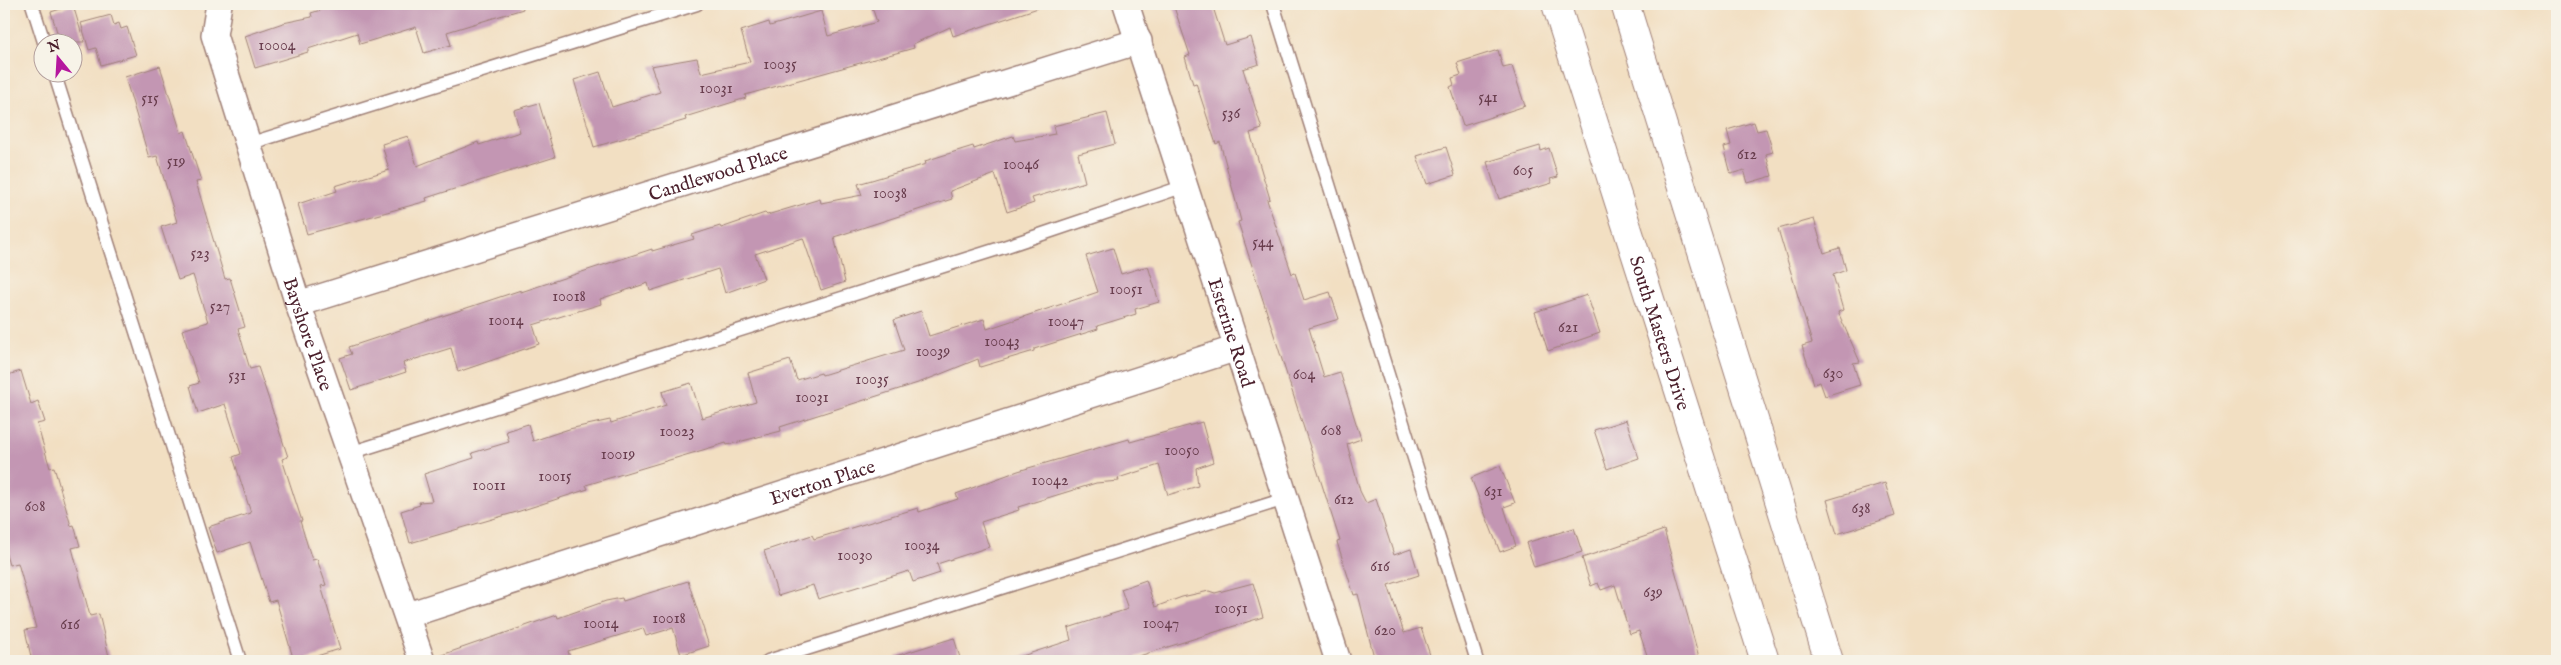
<svg xmlns="http://www.w3.org/2000/svg" width="2561" height="665" font-family="'IM FELL English',serif">
  <style>
    .building { fill: #c396b3 }
    .lines { fill: none; stroke-linecap: round; stroke-linejoin: round }
    .service-casing { stroke: #9e7f76; stroke-width: 15 }
    .minor-casing { stroke: #9e7f76; stroke-width: 28 }
    .secondary-casing { stroke: #9e7f76; stroke-width: 30 }
    .service { stroke: #fff; stroke-width: 12 }
    .minor { stroke: #fff; stroke-width: 25 }
    .secondary { stroke: #fff; stroke-width: 28 }
    .labels { text-anchor: middle; stroke-width: 4; stroke-linejoin: round; paint-order: stroke }
    .number-label { font-size: 16px; fill: #683d4d }
    .street-label { font-size: 19px; fill: #4a1f2b; stroke: #f7f3e8 }
  </style>
  <rect width="100%" height="100%" fill="#f7f3e8"/>
  <filter id="ink" filterUnits="userSpaceOnUse"><feTurbulence type="fractalNoise" baseFrequency=".02" numOctaves="2"/><feDisplacementMap in="SourceGraphic" scale="10" xChannelSelector="R" yChannelSelector="G"/><feConvolveMatrix kernelMatrix="1 2 1 2 8 2 1 2 1" color-interpolation-filters="sRGB"/></filter>
  <filter id="wash" filterUnits="userSpaceOnUse"><feTurbulence type="fractalNoise" baseFrequency=".0096" numOctaves="4" result="noise"/><feDisplacementMap in="SourceGraphic" scale="20" xChannelSelector="R" yChannelSelector="G"/><feGaussianBlur stdDeviation="1.12" result="paint"/><feColorMatrix in="noise" values="0 0 0 0 0 0 0 0 0 0 0 0 0 0 0 0 0 1.4 0 .05"/><feComposite in="paint" operator="in"/></filter>
  <g filter="url(#wash)">
    <rect width="100%" height="100%" fill="#f2dfc2"/>
    <g id="blocks">
      <g class="building">
        <path d="M340,4H522L523,9L447,32L451,45L424,53L416,27L360,44L357,33L308,49V52L255,68L245,36L283,23L312,17L311,13Z"/>
        <path d="M871,4H1037L1038,8L953,36L950,27L913,44L914,48L745,95L746,98L685,117L686,120L594,147L574,80L600,72L612,107L660,92L651,66L697,58L701,73L750,62L741,31L769,22L770,26L821,11L828,36L877,22Z"/>
        <path d="M1173,4H1212L1225,45L1251,37L1259,64L1243,69L1262,129L1250,133L1270,199L1267,200L1292,274L1295,273L1304,300L1330,292L1339,319L1309,328L1324,377L1340,372L1361,439L1347,444L1360,491L1366,503L1376,499L1394,555L1411,549L1419,575L1388,585L1404,633L1421,628L1432,661H1375L1358,594L1354,595L1337,542L1340,541L1238,222L1241,221L1220,142L1216,144L1196,83L1193,84L1185,57L1190,55Z"/>
        <path d="M73,5L84,42H60L51,12Z"/>
        <path d="M111,15L114,25L119,23L121,29L127,27L136,55L101,65L96,48L89,50L81,23Z"/>
        <path d="M1498,50L1503,68L1512,66L1525,106L1463,126L1450,87L1454,85L1452,78L1461,75L1457,63Z"/>
        <path d="M160,66L181,133L185,131L201,181L196,182L225,279L230,278L245,327L238,329L250,369L258,367L288,457L282,459L302,521H300L312,560L317,559L326,585L321,586L340,649L300,661H294L276,600L269,602L250,542L217,553L208,527L251,513L233,457L241,454L225,404L198,413L190,386L199,383L182,330L208,322L193,275L178,280L161,227L177,222L157,156L149,158L125,77Z"/>
        <path d="M539,103L555,157L426,198L427,201L307,234L298,204L337,191L335,186L389,170L382,144L408,136L417,166L478,142L479,145L520,132L514,110Z"/>
        <path d="M1107,113L1115,144L1078,154L1085,182L1032,198L1034,203L1007,212L995,174L950,191L952,199L834,237L845,282L821,290L803,238L755,254L764,279L725,293L718,269L650,291L648,283L600,299L601,304L533,325L539,344L458,372L451,348L403,363L406,372L351,390L340,358L352,354L349,347L521,290V292L652,249V251L694,239L692,235L720,226L721,228L765,213L767,215L820,199L821,203L862,195L858,184L926,164L925,161L973,146L974,149L1013,136L1015,141L1055,134L1053,126Z"/>
        <path d="M1754,122L1757,131L1766,129L1773,152L1766,154L1772,176L1748,183L1744,170L1731,174L1724,147L1731,145L1727,130Z"/>
        <path d="M1540,146L1541,151L1549,148L1558,177L1550,179L1552,183L1499,199L1487,162Z"/>
        <path d="M1446,147L1455,175L1427,184L1417,156Z"/>
        <path d="M1814,219L1824,253L1840,248L1846,270L1833,275L1843,310L1838,312L1860,362L1853,363L1860,385L1825,396L1820,382L1814,384L1802,346L1812,343L1778,229Z"/>
        <path d="M1113,248L1121,274L1148,266L1159,302L1135,309L1136,314L1097,326L1098,329L1034,349V351L980,367L978,359L921,382L780,427L781,431L727,445L726,443L586,485L588,489L520,511L410,543L401,511L420,505L419,502L432,501L424,474L474,458L472,453L509,442L506,431L528,424L533,441L569,429L610,420L611,423L666,405L662,392L691,383L702,418L756,402L748,373L790,360L797,380L821,373L822,375L904,350L894,320L921,311L929,336L984,319L987,329L1098,292L1086,256Z"/>
        <path d="M1587,295L1600,333L1548,351L1535,312Z"/>
        <path d="M21,371L31,404L38,401L45,422L37,424L50,468L54,467L71,526L74,525L80,546L72,548L90,616L99,614L110,661H32L25,630L36,628L18,563L9,565L4,548V376Z"/>
        <path d="M1626,420L1639,458L1607,469L1594,430Z"/>
        <path d="M1202,422L1213,462L1196,468L1198,486L1168,495L1159,465L1118,478L1119,481L1096,483L1018,507L1019,510L981,522L989,547L937,564L940,573L913,582L909,571L818,599L813,585L778,596L764,551L812,535L814,539L918,508L919,512L958,499L956,494L1018,471L1129,439L1130,442Z"/>
        <path d="M1500,466L1515,503L1504,507L1516,546L1500,552L1471,478Z"/>
        <path d="M1885,483L1895,516L1837,534L1827,500Z"/>
        <path d="M1574,528L1582,552L1534,567L1526,543Z"/>
        <path d="M1664,530L1700,661H1649L1639,631L1630,634L1615,585L1601,590L1598,583L1591,586L1582,558Z"/>
        <path d="M1146,580L1155,607L1182,597L1209,591L1215,593L1253,583L1263,617L1136,657L1137,661H1020L1019,657L1071,640L1068,628L1128,609L1121,589Z"/>
        <path d="M688,581L709,646L681,655L673,628L646,636L643,628L568,651L571,661H436V657L557,615L558,618L606,601L622,598L623,601Z"/>
        <path d="M954,638L961,661H897L896,656Z"/>
      </g>
    </g>
  </g>
  <g filter="url(#ink)">
    <use href="#blocks" fill-opacity="0" stroke="#9e7f76" stroke-width="1"/>
    <g class="lines">
      <g class="service-casing">
        <g id="service">
          <path d="M32,4L44,42"/>
          <path d="M1273,4L1477,661"/>
          <path d="M54,72L240,661"/>
          <path d="M248,144L697,4"/>
          <path d="M350,453L1004,247L1185,186"/>
          <path d="M768,661L1285,499"/>
        </g>
      </g>
      <g class="minor-casing">
        <g id="minor">
          <path id="s1" d="M219,4L214,35L298,304L422,661"/>
          <path id="s2" d="M1126,4L1338,661"/>
          <path id="s3" d="M298,304L1139,41"/>
          <path id="s4" d="M408,615L1237,348"/>
        </g>
      </g>
      <g class="secondary-casing">
        <g id="secondary">
          <path id="s5" d="M1556,4L1765,661"/>
          <path d="M1625,4L1829,661"/>
        </g>
      </g>
      <use href="#service" class="service"/>
      <use href="#minor" class="minor"/>
      <use href="#secondary" class="secondary"/>
    </g>
  </g>
  <g class="labels">
    <g class="number-label">
      <text x="277" y="50">10004</text>
      <text x="780" y="69">10035</text>
      <text x="716" y="93">10031</text>
      <text x="1488" y="102">541</text>
      <text x="150" y="103">515</text>
      <text x="1231" y="118">536</text>
      <text x="1747" y="159">612</text>
      <text x="176" y="166">519</text>
      <text x="1021" y="169">10046</text>
      <text x="1523" y="175">605</text>
      <text x="890" y="198">10038</text>
      <text x="1263" y="247">544</text>
      <text x="200" y="258">523</text>
      <text x="1126" y="294">10051</text>
      <text x="569" y="301">10018</text>
      <text x="220" y="311">527</text>
      <text x="506" y="325">10014</text>
      <text x="1066" y="326">10047</text>
      <text x="1568" y="332">621</text>
      <text x="1002" y="346">10043</text>
      <text x="933" y="356">10039</text>
      <text x="1833" y="378">630</text>
      <text x="1304" y="379">604</text>
      <text x="237" y="380">531</text>
      <text x="872" y="384">10035</text>
      <text x="812" y="402">10031</text>
      <text x="1331" y="435">608</text>
      <text x="677" y="436">10023</text>
      <text x="1182" y="455">10050</text>
      <text x="618" y="459">10019</text>
      <text x="555" y="481">10015</text>
      <text x="1050" y="485">10042</text>
      <text x="489" y="490">10011</text>
      <text x="1493" y="496">631</text>
      <text x="1344" y="504">612</text>
      <text x="35" y="511">608</text>
      <text x="1861" y="513">638</text>
      <text x="922" y="550">10034</text>
      <text x="855" y="560">10030</text>
      <text x="1380" y="571">616</text>
      <text x="1653" y="597">639</text>
      <text x="1231" y="613">10051</text>
      <text x="669" y="623">10018</text>
      <text x="601" y="628">10014</text>
      <text x="1161" y="628">10047</text>
      <text x="70" y="629">616</text>
      <text x="1385" y="635">620</text>
    </g>
    <g class="street-label">
      <text dy="7" stroke="none"><textPath href="#s3" startOffset="440">Candlewood Place</textPath></text>
      <text dy="7" stroke="none"><textPath href="#s2" startOffset="345">Esterine Road</textPath></text>
      <text dy="7" stroke="none"><textPath href="#s5" startOffset="345">South Masters Drive</textPath></text>
      <text dy="7" stroke="none"><textPath href="#s1" startOffset="345">Bayshore Place</textPath></text>
      <text dy="7" stroke="none"><textPath href="#s4" startOffset="435">Everton Place</textPath></text>
    </g>
  </g>
  <rect width="2561" height="665" fill="none" stroke="#f7f3e8" stroke-width="20"/>
  <g transform="translate(58 58) rotate(342)"><circle r="24" fill="#f7f3e8" stroke="#b29e9c"/>
  <path d="M0-4L9 19L0 12L-9 19Z" fill="#b5179e"/>
  <text y="-8" font-size="14" font-weight="bold" text-anchor="middle" fill="#4a1f2b">N</text>
  </g>
</svg>
